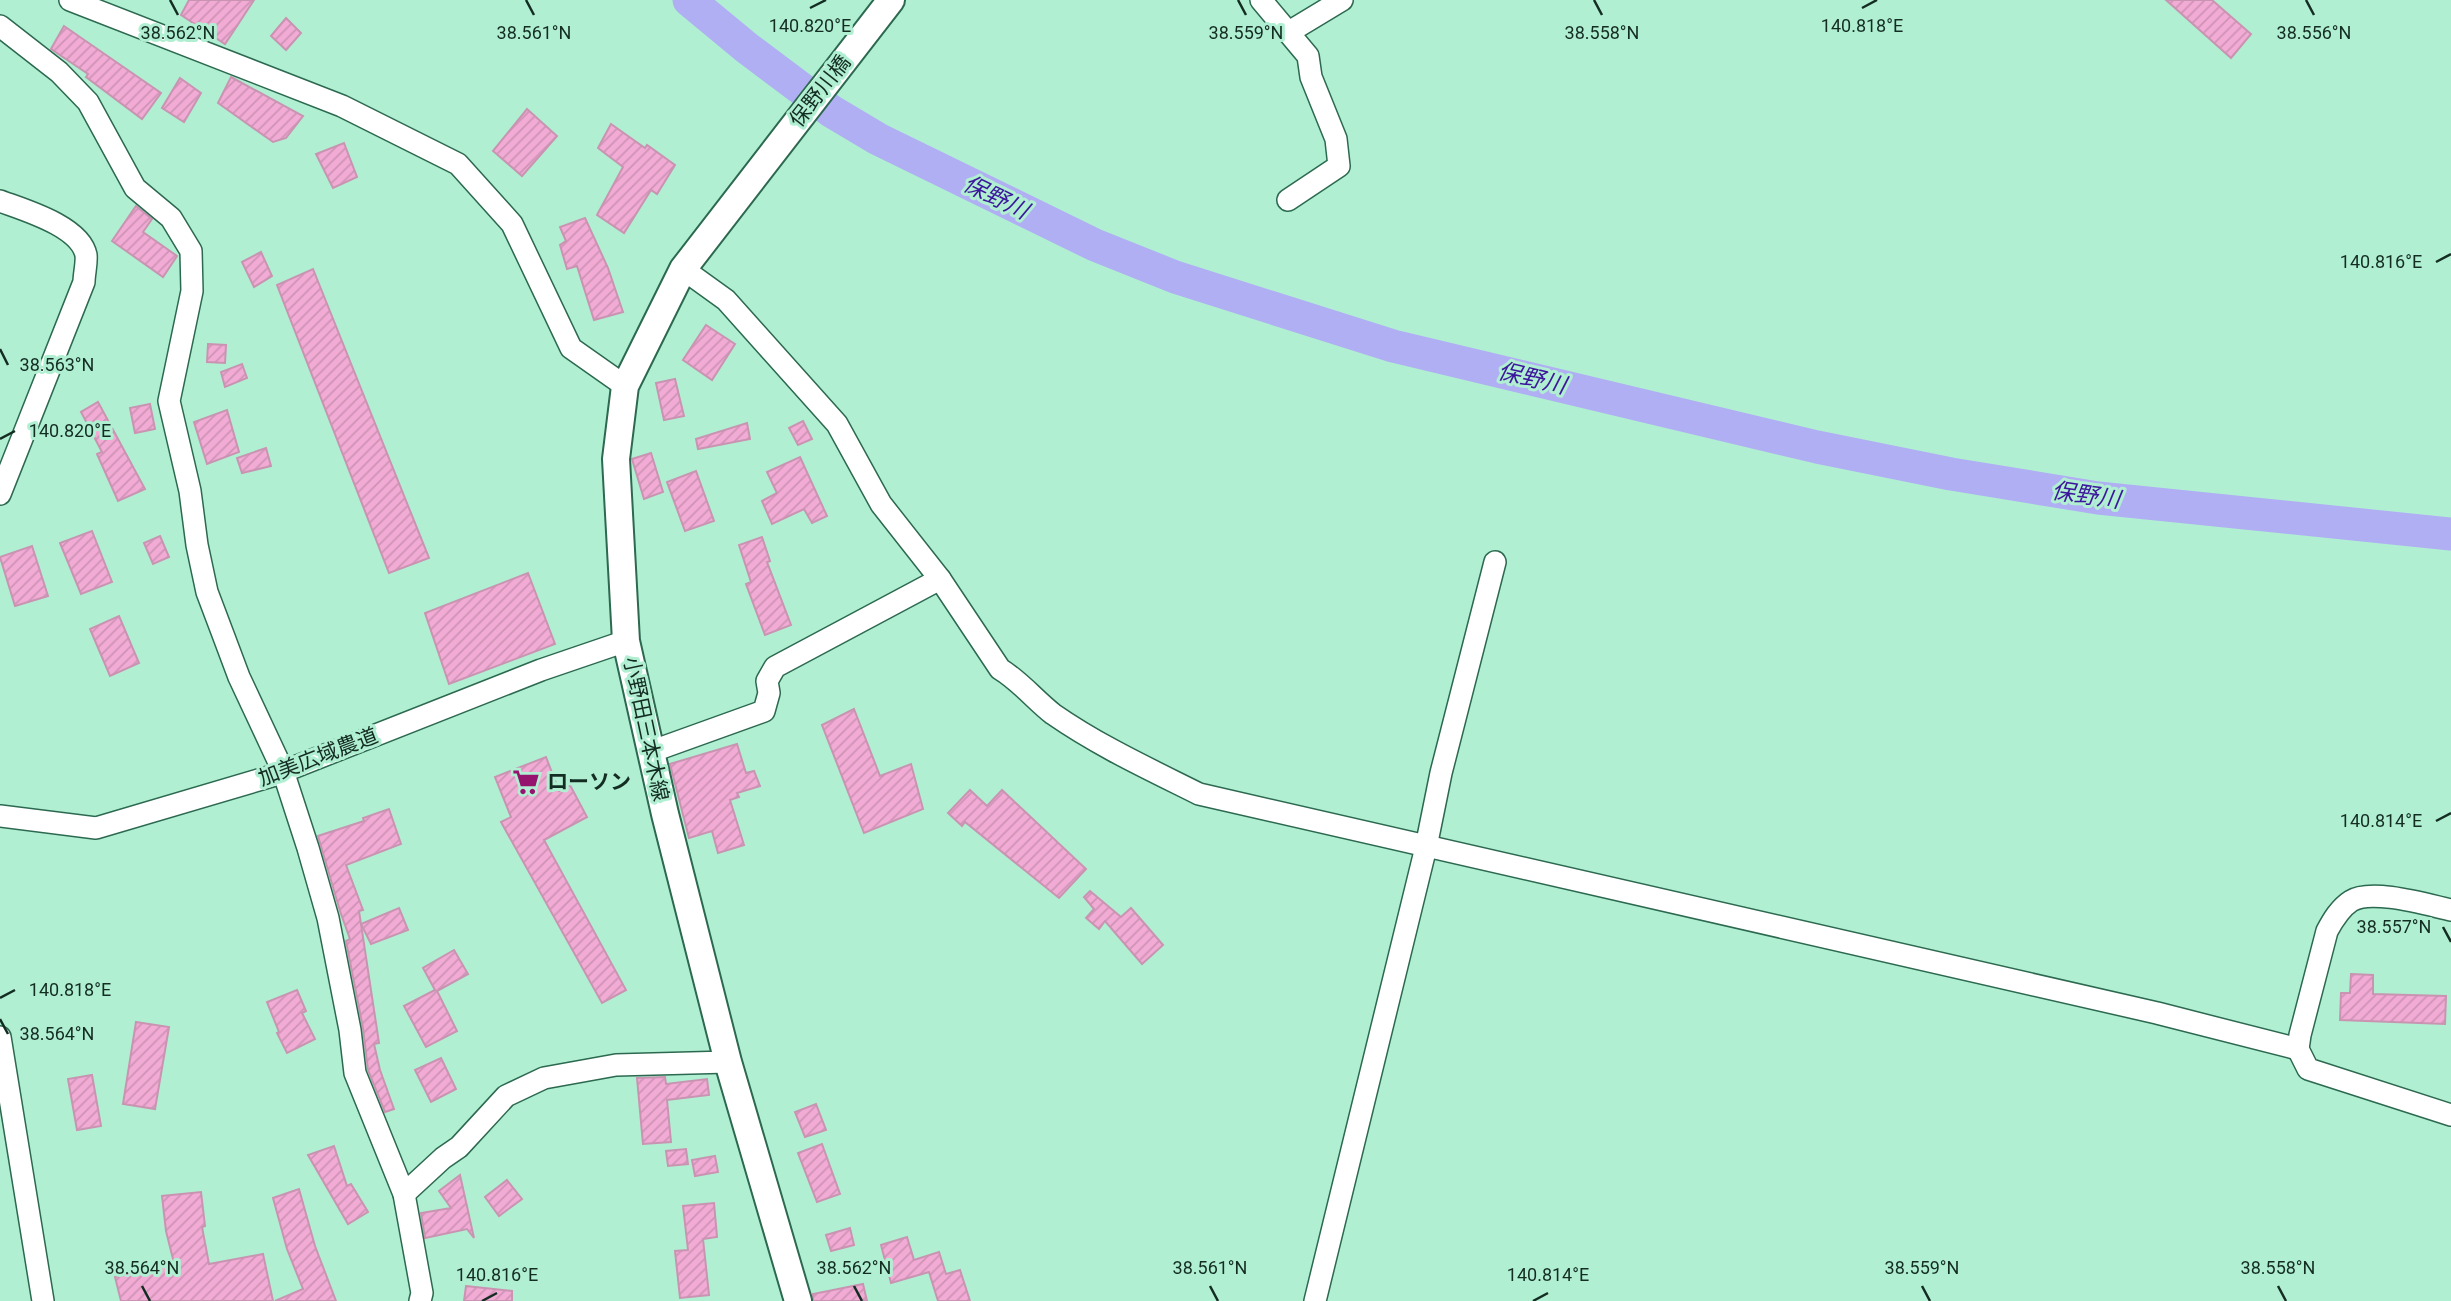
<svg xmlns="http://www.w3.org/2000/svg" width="2451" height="1301" font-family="Roboto,'Noto Sans JP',sans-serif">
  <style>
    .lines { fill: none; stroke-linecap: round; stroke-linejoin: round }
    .river { stroke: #b0aff4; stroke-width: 33 }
    .building { fill: url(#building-hatch); stroke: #c994b2; stroke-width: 2 }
    .minor-casing { stroke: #2c6950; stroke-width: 24 }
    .major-casing { stroke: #2c6950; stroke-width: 30 }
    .minor { stroke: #fff; stroke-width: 21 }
    .major { stroke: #fff; stroke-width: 26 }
    .ticks { fill: none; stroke: #142d23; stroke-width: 2.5 }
    .labels { text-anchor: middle; stroke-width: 6; stroke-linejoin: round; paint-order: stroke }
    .street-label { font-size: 21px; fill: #142d23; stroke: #b1efd2 }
    .poi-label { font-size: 21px; font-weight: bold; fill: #142d23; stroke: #b1efd2; text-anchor: start }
    .water-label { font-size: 23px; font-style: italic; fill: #3c169c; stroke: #b1efd2 }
    .ticks-label { font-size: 18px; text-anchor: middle; fill: #142d23; stroke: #b1efd2; stroke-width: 6; stroke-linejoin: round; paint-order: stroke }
  </style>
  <defs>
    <pattern id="building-hatch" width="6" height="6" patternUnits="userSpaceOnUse" patternTransform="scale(1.75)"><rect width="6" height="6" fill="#f2abd4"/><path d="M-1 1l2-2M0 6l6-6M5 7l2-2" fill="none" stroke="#cf93b6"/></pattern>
  </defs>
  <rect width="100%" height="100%" fill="#b1efd2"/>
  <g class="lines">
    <path class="river" d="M689,0L747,48L831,111L878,139L1095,245L1175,277L1393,346L1817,447L1951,474L2098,498L2451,534"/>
  </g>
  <g class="building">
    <path d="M189,0H254L225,44L181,15Z"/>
    <path d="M2166,0H2212L2251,34L2231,58Z"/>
    <path d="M286,18L301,33L286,50L271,36Z"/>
    <path d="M64,26L161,93L142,119L86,77L88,74L51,49Z"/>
    <path d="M231,77L303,116L286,138L273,142L218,103Z"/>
    <path d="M180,78L201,93L184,122L162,108Z"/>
    <path d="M527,109L557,136L522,176L493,151Z"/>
    <path d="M611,124L645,148L647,145L675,165L657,194L651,190L624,233L597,215L623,167L598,148Z"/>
    <path d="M344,143L357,177L333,188L316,154Z"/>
    <path d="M136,206L152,219L143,232L177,256L163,277L112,241Z"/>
    <path d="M585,218L608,268L623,312L594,320L577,266L567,269L560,245L566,241L560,227Z"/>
    <path d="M261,252L272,276L254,287L242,262Z"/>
    <path d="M313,269L429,558L389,573L277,285Z"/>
    <path d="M706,325L735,344L712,380L683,360Z"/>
    <path d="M208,344L226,345L225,363L207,362Z"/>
    <path d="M242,364L247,378L225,387L221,372Z"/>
    <path d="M675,379L684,416L664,420L656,383Z"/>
    <path d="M98,402L145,489L118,501L97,454L102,452L81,412Z"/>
    <path d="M150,404L155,429L135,433L130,408Z"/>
    <path d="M227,410L239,452L207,464L194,422Z"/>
    <path d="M803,421L812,439L798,445L789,428Z"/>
    <path d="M747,423L750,439L698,449L696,439Z"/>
    <path d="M266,448L271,466L242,473L237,458Z"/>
    <path d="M651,453L663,492L644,499L632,459Z"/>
    <path d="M800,457L827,516L812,523L804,509L772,524L762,501L777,493L767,472Z"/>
    <path d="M696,471L714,521L685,531L667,482Z"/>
    <path d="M92,531L112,582L81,594L60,543Z"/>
    <path d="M160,536L169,557L153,564L144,543Z"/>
    <path d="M762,537L770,561L767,562L791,625L765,635L746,584L751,582L739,545Z"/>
    <path d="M32,546L48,596L15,606L0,557Z"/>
    <path d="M528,573L555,644L449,684L425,613Z"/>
    <path d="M119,616L139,663L110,676L90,629Z"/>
    <path d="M854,709L880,776L911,764L923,809L864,833L822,725Z"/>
    <path d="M737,744L746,773L754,771L760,786L737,793L739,797L730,800L744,845L718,853L712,831L689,838L670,764Z"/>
    <path d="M546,757L559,791L570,785L587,817L544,840L626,990L602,1003L501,822L511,817L495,777Z"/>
    <path d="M970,790L987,806L1002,790L1086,869L1059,898L965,822L962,826L948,813Z"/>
    <path d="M389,809L401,844L346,865L363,910L359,911L379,1043L374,1044L380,1070L394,1109L385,1112L368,1070L363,1028L346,941L350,939L340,911L318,836L364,821L363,818Z"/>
    <path d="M1090,891L1121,917L1131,908L1163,945L1142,964L1105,921L1099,929L1086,918L1094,909L1084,897Z"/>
    <path d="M399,908L408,930L371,944L361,924Z"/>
    <path d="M454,950L468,974L437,991L457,1031L426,1047L404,1006L435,990L423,968Z"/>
    <path d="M2351,974L2373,975V994L2446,996L2445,1024L2340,1020L2341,993H2350Z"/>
    <path d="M297,990L306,1011L302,1013L315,1039L287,1053L277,1033L279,1032L267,1002Z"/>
    <path d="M136,1022L169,1027L155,1109L123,1104Z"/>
    <path d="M441,1058L456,1089L431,1102L415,1070Z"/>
    <path d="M92,1075L101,1126L77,1130L68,1079Z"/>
    <path d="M665,1077L666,1084L707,1079L709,1095L667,1100L671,1142L643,1144L637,1078Z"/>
    <path d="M816,1104L826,1130L805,1137L795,1112Z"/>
    <path d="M822,1144L840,1194L817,1202L798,1153Z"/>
    <path d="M334,1146L347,1186L351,1184L368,1212L348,1224L308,1155Z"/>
    <path d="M686,1149L688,1164L668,1166L666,1151Z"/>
    <path d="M715,1156L718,1172L695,1176L692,1160Z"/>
    <path d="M460,1175L474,1238L467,1229L425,1238L421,1213L451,1208L439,1191Z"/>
    <path d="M507,1180L522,1199L499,1216L485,1197Z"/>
    <path d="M299,1189L315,1246L336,1301H275L303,1289L287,1249L273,1198Z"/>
    <path d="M201,1192L205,1226L202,1227L209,1264L263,1254L273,1301H121L115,1277L174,1263L166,1231L162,1196Z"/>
    <path d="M714,1203L717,1237L703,1239L709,1295L680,1298L675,1251L688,1250L683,1206Z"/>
    <path d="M850,1228L854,1245L831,1251L826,1235Z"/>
    <path d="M907,1237L914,1260L939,1252L946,1274L960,1270L970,1301H938L929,1272L891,1283L881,1245Z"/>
    <path d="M863,1284L867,1301H813V1294Z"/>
    <path d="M466,1286L512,1291V1301H464Z"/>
  </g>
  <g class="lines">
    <g class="minor-casing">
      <g id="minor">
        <path d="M70,0L342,106L458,164L512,224L571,348L625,386"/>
        <path d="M1261,0L1308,56L1311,77L1336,139L1339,166L1288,200"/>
        <path d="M0,26L59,72L88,102L135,188L171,218L191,251L192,291L169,401L190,491L197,545L207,592L224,637L239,677L283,771L308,848L328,918L350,1030L355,1073L404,1194L422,1293L420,1301"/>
        <path d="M1289,32L1342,0"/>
        <path d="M0,201C24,210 80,226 86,255C87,263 84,274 84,282L0,494"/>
        <path d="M683,269L726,300L837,424L881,504L940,579L1000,669C1020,681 1035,700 1053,714C1099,746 1149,769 1199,794L2157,1013L2298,1049"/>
        <path d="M650,752L764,711L769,693L767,681L775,667L940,579"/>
        <path d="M0,816L96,828L272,776L541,670L626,641"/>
        <path d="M2451,910C2428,905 2371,888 2351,901C2340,908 2333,920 2327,931L2300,1035L2298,1049L2308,1069L2451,1115"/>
        <path d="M0,1037L43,1301"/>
        <path d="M404,1194L443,1158L459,1147L506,1096L544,1078L616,1065L728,1062"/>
        <path d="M1315,1301L1426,847L1441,773L1495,562"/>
      </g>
    </g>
    <g class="major-casing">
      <path id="major" d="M798,1301L728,1062L665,814L626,641L616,459L625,386L683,269L891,0"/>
    </g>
    <use href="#minor" class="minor"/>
    <use href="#major" class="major"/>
  </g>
  <path class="ticks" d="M170,0L178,15M526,0L534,15M1238,0L1246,15M1594,0L1602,15M2306,0L2314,15M810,8L826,0M1862,8L1877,0M2436,262L2451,254M0,349L8,365M0,439L15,431M2436,821L2451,813M2443,927L2451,942M0,998L15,990M0,1019L8,1034M142,1286L150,1301M854,1286L862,1301M1210,1286L1218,1301M1922,1286L1930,1301M2278,1286L2286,1301M482,1301L497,1293M1533,1301L1548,1293"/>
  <defs>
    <g id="supermarket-bare" transform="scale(2.1)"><path d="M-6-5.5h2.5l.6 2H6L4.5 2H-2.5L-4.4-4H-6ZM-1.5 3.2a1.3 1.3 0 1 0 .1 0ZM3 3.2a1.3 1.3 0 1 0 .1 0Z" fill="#94146e" stroke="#b1efd2" stroke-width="2.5" paint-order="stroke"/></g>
  </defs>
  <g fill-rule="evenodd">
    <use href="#supermarket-bare" x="526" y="782"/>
  </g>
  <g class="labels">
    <g class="street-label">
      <text transform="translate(820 91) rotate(-52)" y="7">保野川橋</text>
      <text transform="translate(646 729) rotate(78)" y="7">小野田三本木線</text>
      <text transform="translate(318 757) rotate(-21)" y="7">加美広域農道</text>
    </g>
    <g class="poi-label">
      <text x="547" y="789">ローソン</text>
    </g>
    <g class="water-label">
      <text transform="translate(996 197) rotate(26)" y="8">保野川</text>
      <text transform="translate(1532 378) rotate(13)" y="8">保野川</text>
      <text transform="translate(2086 495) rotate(8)" y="8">保野川</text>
    </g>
  </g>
  <g class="ticks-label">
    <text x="810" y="32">140.820°E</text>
    <text x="1862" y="32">140.818°E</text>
    <text x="178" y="39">38.562°N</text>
    <text x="534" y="39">38.561°N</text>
    <text x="2314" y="39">38.556°N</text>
    <text x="1246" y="39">38.559°N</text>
    <text x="1602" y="39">38.558°N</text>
    <text x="2381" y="268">140.816°E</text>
    <text x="57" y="371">38.563°N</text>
    <text x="70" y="437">140.820°E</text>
    <text x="2381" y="827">140.814°E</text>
    <text x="2394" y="933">38.557°N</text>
    <text x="70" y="996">140.818°E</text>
    <text x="57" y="1040">38.564°N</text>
    <text x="142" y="1274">38.564°N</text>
    <text x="854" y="1274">38.562°N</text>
    <text x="1210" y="1274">38.561°N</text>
    <text x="1922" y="1274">38.559°N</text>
    <text x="2278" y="1274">38.558°N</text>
    <text x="497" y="1281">140.816°E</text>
    <text x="1548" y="1281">140.814°E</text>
  </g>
</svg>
